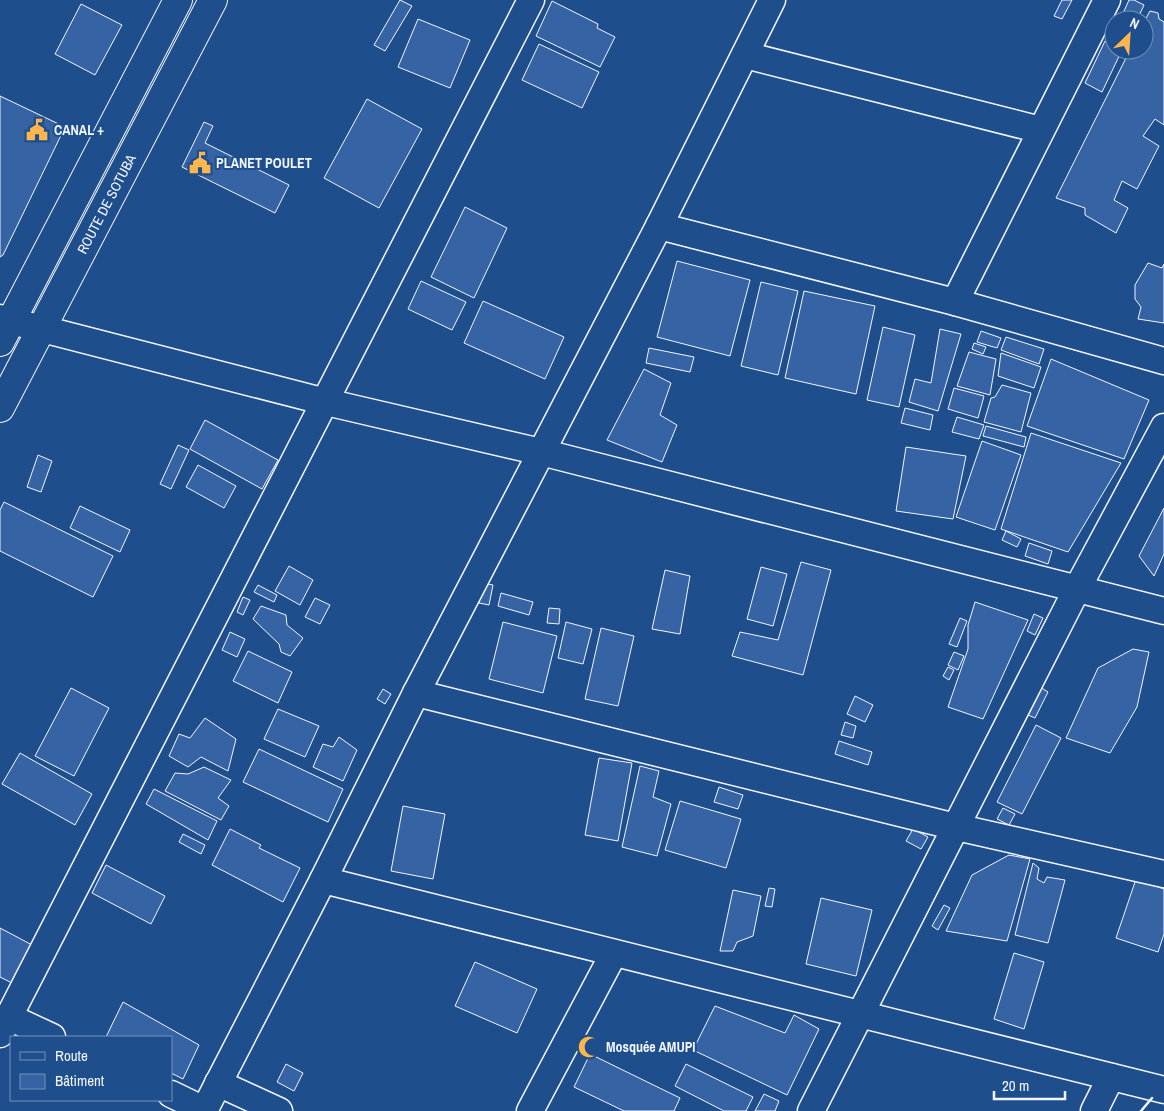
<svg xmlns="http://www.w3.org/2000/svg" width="1164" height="1111" font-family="'Archivo Narrow',sans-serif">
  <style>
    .building { fill: #3563a3; stroke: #f2f6ff }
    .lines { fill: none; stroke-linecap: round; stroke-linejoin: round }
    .minor-casing { stroke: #f2f6ff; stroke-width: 29 }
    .major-casing { stroke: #f2f6ff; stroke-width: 30 }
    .minor { stroke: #1f4e8c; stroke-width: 26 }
    .major { stroke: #1f4e8c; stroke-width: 28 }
    .wall { stroke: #f2f6ff; stroke-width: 2.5 }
    .labels { text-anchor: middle; stroke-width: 4; stroke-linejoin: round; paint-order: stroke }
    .poi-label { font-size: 14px; font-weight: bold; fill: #f2f6ff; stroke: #1f4e8c; text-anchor: start }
    .street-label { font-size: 14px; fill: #f2f6ff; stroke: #1f4e8c }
  </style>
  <rect width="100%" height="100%" fill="#1f4e8c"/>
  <g class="building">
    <path d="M400,0L412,6L385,51L374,45Z"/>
    <path d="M1062,0H1072L1062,19L1054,16Z"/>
    <path d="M1129,0H1134L1144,5L1137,20H1120Z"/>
    <path d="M552,1L598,24L597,28L615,37L600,67L536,36Z"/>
    <path d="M81,4L122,25L95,75L55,54Z"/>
    <path d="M1150,11L1158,13L1159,19L1164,22V125L1155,119L1143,136L1159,146L1137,189L1122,181L1114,200L1128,208L1116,233L1085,215V208L1056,198L1130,50H1144V22Z"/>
    <path d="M418,19L470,40L450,88L398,67Z"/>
    <path d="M1105,41L1114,45V50H1122L1102,92L1085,83Z"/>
    <path d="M539,44L599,72L582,108L522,80Z"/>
    <path d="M0,96L65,127L3,255L0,257Z"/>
    <path d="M367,99L422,129L379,208L324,178Z"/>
    <path d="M204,122L213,126L205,143L289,185L275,213L182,167Z"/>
    <path d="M465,207L507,228L474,298L431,277Z"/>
    <path d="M677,261L750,280L730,356L657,337Z"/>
    <path d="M1148,263L1162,268L1164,264V323L1138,319L1141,307L1135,299V285Z"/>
    <path d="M421,281L466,302L452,330L408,309Z"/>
    <path d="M761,282L798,291L778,375L741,366Z"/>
    <path d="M804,291L875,306L856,394L785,378Z"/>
    <path d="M483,301L564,337L545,379L464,343Z"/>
    <path d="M883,327L915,335L899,407L867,400Z"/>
    <path d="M940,329L961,334L938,411L909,402L915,379L931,383Z"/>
    <path d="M981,331L1001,338L997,348L977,342Z"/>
    <path d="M1006,337L1044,349L1039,364L1001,350Z"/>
    <path d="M974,343L986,347L983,354L972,349Z"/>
    <path d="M649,348L694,357L690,372L646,363Z"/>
    <path d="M969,352L996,359L990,395L957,386Z"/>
    <path d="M1001,353L1041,367L1034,388L998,376Z"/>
    <path d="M1051,359L1149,400L1124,459L1027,426Z"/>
    <path d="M644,369L671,383L660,415L677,425L662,462L607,440Z"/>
    <path d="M1002,385L1031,393L1021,432L984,422L991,398L995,397Z"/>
    <path d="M954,388L984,396L978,418L948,409Z"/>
    <path d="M905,408L933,415L930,430L901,423Z"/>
    <path d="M957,417L984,425L979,439L952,432Z"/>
    <path d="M205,420L278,460L262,489L190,449Z"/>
    <path d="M986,426L1026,437L1024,447L983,436Z"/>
    <path d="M1031,433L1121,463L1068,552L1001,529Z"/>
    <path d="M982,441L1021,455L995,530L956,517Z"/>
    <path d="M178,445L189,450L171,489L160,484Z"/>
    <path d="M906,447L966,456L953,519L896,511Z"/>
    <path d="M38,455L52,461L41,492L27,487Z"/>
    <path d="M198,465L236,486L224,508L186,487Z"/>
    <path d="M4,502L113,556L93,597L0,551V510Z"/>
    <path d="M80,506L130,530L120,552L70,528Z"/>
    <path d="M1164,508V554L1154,576L1139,556Z"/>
    <path d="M1006,531L1021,539L1017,547L1002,540Z"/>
    <path d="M1029,543L1052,551L1048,564L1025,556Z"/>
    <path d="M801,562L831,570L803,675L732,656L740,632L778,640Z"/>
    <path d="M289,566L313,580L300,605L275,591Z"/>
    <path d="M761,567L787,574L773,626L747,619Z"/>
    <path d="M665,570L690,576L680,634L652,629Z"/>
    <path d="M483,583L493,585L489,605L479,603Z"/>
    <path d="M258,585L277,595L274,602L254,592Z"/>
    <path d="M501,593L533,602L529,615L498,606Z"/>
    <path d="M243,597L250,600L243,615L237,612Z"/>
    <path d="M315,598L330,605L320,624L305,617Z"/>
    <path d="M975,602L1028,620L983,719L948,707L968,649V625Z"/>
    <path d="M261,606L286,615L287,625L303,638L290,656L281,652L279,644L253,619Z"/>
    <path d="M549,608L560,609L559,624L547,623Z"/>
    <path d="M1034,614L1043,618L1035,635L1027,631Z"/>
    <path d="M960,618L967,621L957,647L949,644Z"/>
    <path d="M503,622L557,636L543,693L489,679Z"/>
    <path d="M566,622L592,629L583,664L558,658Z"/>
    <path d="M601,628L634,636L618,706L585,699Z"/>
    <path d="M230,632L245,639L237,657L222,650Z"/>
    <path d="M1133,649L1149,652L1137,707L1110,753L1066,738L1098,668Z"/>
    <path d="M248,651L292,672L278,703L233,681Z"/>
    <path d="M954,652L964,656L958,670L948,665Z"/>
    <path d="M948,667L954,670L949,680L943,676Z"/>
    <path d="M1040,687L1048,692L1035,718L1026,714Z"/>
    <path d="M71,688L109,708L74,776L35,756Z"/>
    <path d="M383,689L391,694L385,704L377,699Z"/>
    <path d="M855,696L873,705L865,722L847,714Z"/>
    <path d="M278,709L319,726L305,757L264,739Z"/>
    <path d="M205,718L236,739L228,771L201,757L188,767L169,756L179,734L190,738Z"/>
    <path d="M845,722L856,726L853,738L841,735Z"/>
    <path d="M1036,725L1061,738L1022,814L997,802Z"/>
    <path d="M339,737L357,750L343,781L313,767L323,744L333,747Z"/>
    <path d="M839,741L872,752L868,765L835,754Z"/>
    <path d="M259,749L343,789L328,822L243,782Z"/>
    <path d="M20,753L92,794L75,825L2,784Z"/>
    <path d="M599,758L632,763L618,841L585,835Z"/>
    <path d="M640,766L659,771L653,797L671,804L657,856L622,847Z"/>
    <path d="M204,767L231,780L218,798L229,806L221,820L165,791L175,773L188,774Z"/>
    <path d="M719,787L743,795L738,809L714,802Z"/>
    <path d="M154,789L217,821L208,840L146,804Z"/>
    <path d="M680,801L741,819L726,868L665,850Z"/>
    <path d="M403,806L445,814L433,879L391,871Z"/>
    <path d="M1003,808L1015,814L1009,825L997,819Z"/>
    <path d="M230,829L261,845L259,848L300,868L283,902L212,865Z"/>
    <path d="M913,829L928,837L921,849L906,841Z"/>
    <path d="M183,834L205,845L201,854L179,842Z"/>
    <path d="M1009,855L1030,859L1007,941L946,931L972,875Z"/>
    <path d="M1033,863L1039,868L1037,879L1044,883L1047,877L1065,880L1048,943L1015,935Z"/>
    <path d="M106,865L165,896L151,924L92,893Z"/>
    <path d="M1136,879L1164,889V934L1158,952L1116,938Z"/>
    <path d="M769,888L775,889L772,907L765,906Z"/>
    <path d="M733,890L761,896L753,936L737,942L733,951H720Z"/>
    <path d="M821,898L872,910L856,976L806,964Z"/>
    <path d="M944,905L950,908L938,930L932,926Z"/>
    <path d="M0,928L34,946L14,984L0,977Z"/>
    <path d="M1014,953L1044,962L1024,1029L994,1019Z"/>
    <path d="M475,962L537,989L517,1033L455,1006Z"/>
    <path d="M123,1002L199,1045L183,1079L171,1073V1037H106Z"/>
    <path d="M715,1006L785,1033L794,1015L819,1029L787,1095L693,1050Z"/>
    <path d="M590,1054L680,1098L674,1111H624L574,1087Z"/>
    <path d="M286,1064L303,1073L294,1091L277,1082Z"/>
    <path d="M686,1064L753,1097L746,1111H724L675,1086Z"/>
    <path d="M764,1094L779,1101L775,1111H755Z"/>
  </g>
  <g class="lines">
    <g class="minor-casing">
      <g id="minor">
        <path d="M745,55L1041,130"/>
        <path d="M659,226L955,302L1164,361"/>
        <path d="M955,302L1107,0"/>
        <path d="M0,318L326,402L541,452L1164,611"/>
        <path d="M416,693L956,827L1164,874"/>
        <path d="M323,880L1164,1090"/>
        <path d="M9,1017L52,1037"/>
        <path d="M0,1034L531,0"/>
        <path d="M218,1083L279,1111"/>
        <path d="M171,1094L204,1110"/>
        <path d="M204,1111L323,880L416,693L659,226L772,0"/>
        <path d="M530,1111L614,953"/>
        <path d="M811,1111L1077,589L1164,427"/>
        <path d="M1094,1111L1111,1077"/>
      </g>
    </g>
    <g class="major-casing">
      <g id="major">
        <path d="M0,342L178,0"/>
        <path id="s1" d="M0,408L213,0"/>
      </g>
    </g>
    <use href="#minor" class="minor"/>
    <use href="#major" class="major"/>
    <path class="wall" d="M1141,1111L1152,1098"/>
  </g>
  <defs>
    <g id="civic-bare" transform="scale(1.725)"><path d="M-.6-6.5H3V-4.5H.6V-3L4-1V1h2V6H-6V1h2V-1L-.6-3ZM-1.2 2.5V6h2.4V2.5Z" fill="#ffb74d" stroke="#1f4e8c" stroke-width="2.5" paint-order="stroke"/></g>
    <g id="mosque-bare" transform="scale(1.725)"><path d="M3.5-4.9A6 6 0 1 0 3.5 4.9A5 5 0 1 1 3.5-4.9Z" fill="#ffb74d" stroke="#1f4e8c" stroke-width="2.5" paint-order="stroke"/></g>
  </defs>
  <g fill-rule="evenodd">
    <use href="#civic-bare" x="37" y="130"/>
    <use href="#civic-bare" x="200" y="163"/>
    <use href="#mosque-bare" x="589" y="1047"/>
  </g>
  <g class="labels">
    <g class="poi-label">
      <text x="54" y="135">CANAL +</text>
      <text x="216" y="168">PLANET POULET</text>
      <text x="606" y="1052">Mosquée AMUPI</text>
    </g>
    <g class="street-label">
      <text dy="5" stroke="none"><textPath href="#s1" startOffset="230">ROUTE DE SOTUBA</textPath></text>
    </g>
  </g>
  <rect x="10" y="1036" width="162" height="65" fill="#1f4e8c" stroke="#7391ba"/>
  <rect x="20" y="1052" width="25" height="8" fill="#1f4e8c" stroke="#7391ba"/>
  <text x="55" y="1061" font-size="15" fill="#f2f6ff">Route</text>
  <rect x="20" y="1074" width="25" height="15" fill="#3563a3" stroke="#7391ba"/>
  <text x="55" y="1086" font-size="15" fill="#f2f6ff">Bâtiment</text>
  <g transform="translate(1129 35) rotate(25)"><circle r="24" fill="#1f4e8c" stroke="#7391ba"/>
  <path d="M0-4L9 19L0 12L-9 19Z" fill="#ffb74d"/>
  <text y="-8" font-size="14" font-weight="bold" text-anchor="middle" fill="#f2f6ff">N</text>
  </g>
  <path d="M994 1091v8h71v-8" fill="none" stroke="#f2f6ff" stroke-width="2.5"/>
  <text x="1002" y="1091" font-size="15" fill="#f2f6ff" stroke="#1f4e8c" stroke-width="4" paint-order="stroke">20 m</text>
</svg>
